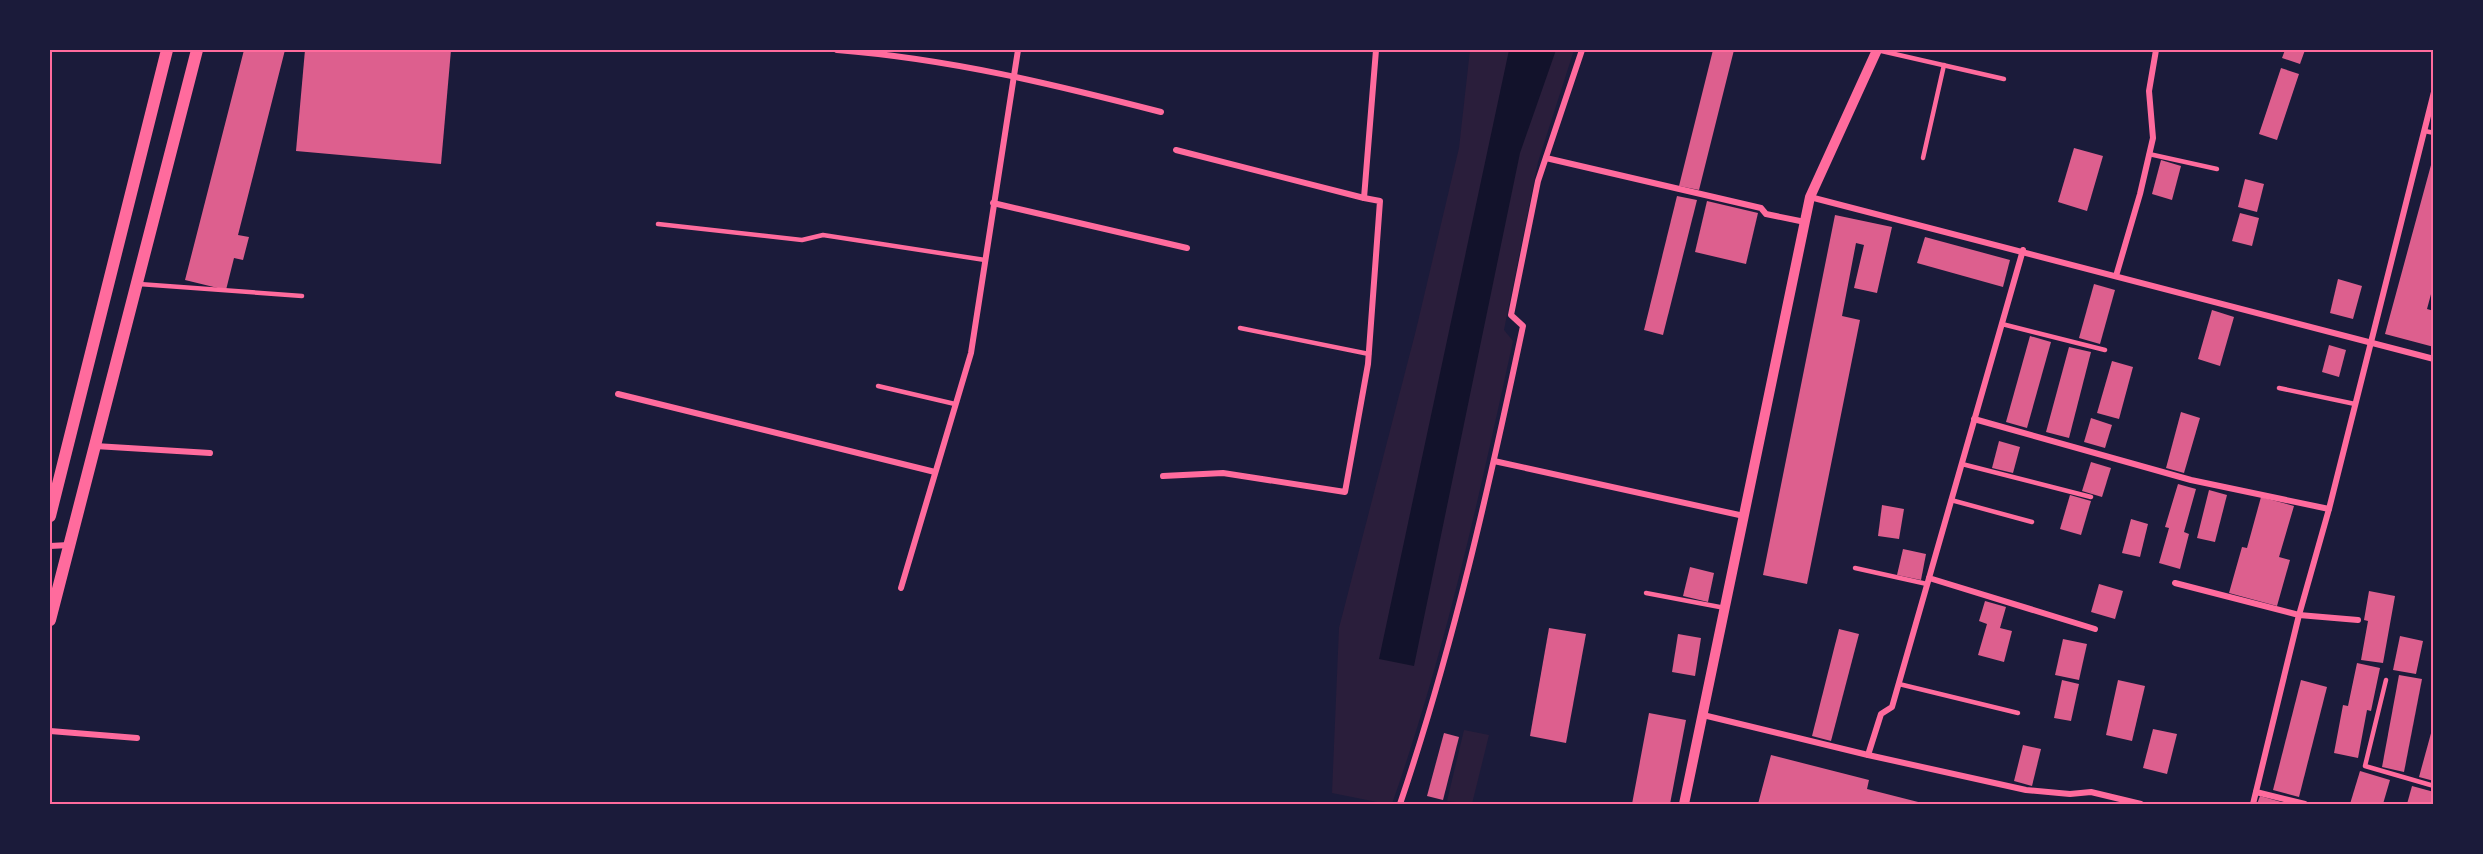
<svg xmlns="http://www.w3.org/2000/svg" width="2483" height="854" font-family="Roboto,sans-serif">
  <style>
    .green { fill: #2a1e3b }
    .water { fill: #12122b }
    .building { fill: #dd5f8e }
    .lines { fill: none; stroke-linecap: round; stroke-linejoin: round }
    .service { stroke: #ff6b9d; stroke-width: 4.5 }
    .minor { stroke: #ff6b9d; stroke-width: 6 }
    .tertiary { stroke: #ff6b9d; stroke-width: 10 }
    .secondary { stroke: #ff6b9d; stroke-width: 12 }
    .neatline { fill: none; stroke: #ff6b9d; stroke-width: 2 }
  </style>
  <rect width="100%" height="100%" fill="#1b1b3a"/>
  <g class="green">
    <path d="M1470,50H1574L1538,162L1504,330L1513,341C1479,497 1445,653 1392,804H1387L1332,793L1339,628L1416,330L1459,148Z"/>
    <path d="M1464,730L1489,735L1472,804L1447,801Z"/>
  </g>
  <path class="water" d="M1509,50H1556L1520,153L1414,666L1379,659Z"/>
  <g class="building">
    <path d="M244,50H285L238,235L249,237L243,260L234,258L226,290L185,280Z"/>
    <path d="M305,50H451L441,164L296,151Z"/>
    <path d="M1713,50H1734L1699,190L1679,186Z"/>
    <path d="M2285,50H2305L2300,64L2282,58Z"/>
    <path d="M2281,68L2299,74L2277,140L2259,134Z"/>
    <path d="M2074,148L2103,156L2087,211L2058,202Z"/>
    <path d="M2434,154V283L2427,309L2434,311V347L2385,334Z"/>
    <path d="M2161,160L2181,166L2172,200L2152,194Z"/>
    <path d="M2245,179L2264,184L2257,212L2238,207Z"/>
    <path d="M1677,196L1697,200L1663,335L1644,330Z"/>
    <path d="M1707,201L1758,213L1746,264L1695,252Z"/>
    <path d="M2240,213L2259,218L2252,246L2232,241Z"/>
    <path d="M1835,215L1892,227L1877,293L1854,288L1864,245L1856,243L1842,316L1860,320L1807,584L1763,575Z"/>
    <path d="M1925,237L2010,260L2003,287L1917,263Z"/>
    <path d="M2338,279L2362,286L2353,319L2330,313Z"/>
    <path d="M2094,284L2115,290L2100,344L2079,338Z"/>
    <path d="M2212,310L2234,317L2220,366L2198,359Z"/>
    <path d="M2030,336L2051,342L2027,428L2006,422Z"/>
    <path d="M2329,345L2346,350L2339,377L2322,372Z"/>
    <path d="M2069,347L2091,352L2069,438L2046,432Z"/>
    <path d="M2112,361L2133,367L2119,419L2097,413Z"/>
    <path d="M2181,412L2200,418L2184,473L2166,468Z"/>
    <path d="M2091,418L2112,425L2105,448L2084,442Z"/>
    <path d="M1999,441L2020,447L2013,473L1992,468Z"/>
    <path d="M2091,462L2111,468L2102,497L2082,491Z"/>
    <path d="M2178,484L2196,489L2184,532L2189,534L2180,569L2159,563L2169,528L2165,527Z"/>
    <path d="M2209,490L2227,495L2215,542L2197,538Z"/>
    <path d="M2070,495L2091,501L2081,535L2060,529Z"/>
    <path d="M2261,497L2294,506L2279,557L2290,560L2277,606L2229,593L2242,547L2247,548Z"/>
    <path d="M1882,505L1904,509L1899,539L1878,536Z"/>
    <path d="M2131,519L2148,524L2140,557L2122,553Z"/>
    <path d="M1903,549L1926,554L1921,580L1897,575Z"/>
    <path d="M1690,567L1714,573L1708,602L1683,596Z"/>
    <path d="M2099,584L2123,591L2115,619L2091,612Z"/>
    <path d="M2369,591L2395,596L2383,663L2361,660L2368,621L2364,620Z"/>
    <path d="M1985,601L2006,607L2000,628L2012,631L2004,662L1978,655L1987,624L1979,621Z"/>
    <path d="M1549,628L1586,634L1566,743L1530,736Z"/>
    <path d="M1839,629L1859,634L1831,741L1812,736Z"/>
    <path d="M1678,634L1701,638L1695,676L1672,672Z"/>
    <path d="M2400,636L2423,641L2416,674L2393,670Z"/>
    <path d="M2063,639L2087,644L2079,680L2055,675Z"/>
    <path d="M2357,663L2380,668L2371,711L2367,710L2358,758L2334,753L2343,705L2348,706Z"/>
    <path d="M2399,675L2422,679L2404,772L2382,767Z"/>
    <path d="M2062,680L2079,684L2071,721L2054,718Z"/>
    <path d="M2118,680L2145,686L2132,741L2106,735Z"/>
    <path d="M2301,680L2327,687L2299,797L2273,790Z"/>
    <path d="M1649,713L1686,720L1670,804H1632Z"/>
    <path d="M2433,726H2434V781L2419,777Z"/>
    <path d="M2153,729L2177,734L2167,774L2143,768Z"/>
    <path d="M1444,733L1459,737L1443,800L1427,796Z"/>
    <path d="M2023,745L2041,749L2032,786L2014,781Z"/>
    <path d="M1771,755L1869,780L1867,789L1926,804H1758Z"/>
    <path d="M2360,771L2390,780L2383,804H2350Z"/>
    <path d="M2412,786L2434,792V804H2407Z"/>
    <path d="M2260,796L2285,803L2284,804H2257Z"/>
  </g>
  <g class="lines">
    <g class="service">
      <path d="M1877,50L2004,79"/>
      <path d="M2425,131L2434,133"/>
      <path d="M2149,154L2217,169"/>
      <path d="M1923,158L1944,65"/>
      <path d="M658,224L802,240L823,235L985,260"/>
      <path d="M139,284L302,296"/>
      <path d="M2002,324L2105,350"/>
      <path d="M1240,328L1369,354"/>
      <path d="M878,386L955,404"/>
      <path d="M2279,388L2355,404"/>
      <path d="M1962,464L2091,497"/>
      <path d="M1951,500L2032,522"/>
      <path d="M1855,568L1927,584"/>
      <path d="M1646,593L1725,608"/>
      <path d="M2386,680L2365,766L2434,786"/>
      <path d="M1899,684L2018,713"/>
    </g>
    <g class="minor">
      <path d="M837,50C950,59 1052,84 1161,112"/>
      <path d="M1176,150L1364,198"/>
      <path d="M1546,158L1761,208L1766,214L1805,222"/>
      <path d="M1810,197L2434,359"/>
      <path d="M993,203L1187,248"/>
      <path d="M2023,250L1929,578L2095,629"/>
      <path d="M2116,276L2140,194L2153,138L2149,91L2156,50"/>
      <path d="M618,394L935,472"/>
      <path d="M1974,419L2191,480L2329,509"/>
      <path d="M95,446L210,453"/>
      <path d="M1494,461L1744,516"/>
      <path d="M1163,476L1223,473L1345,492L1368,364L1380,201L1364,198L1376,50"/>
      <path d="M50,546L69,545"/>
      <path d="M2175,583L2299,615L2358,620"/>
      <path d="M901,588L971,353L1018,50"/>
      <path d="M1703,715L1868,755L1881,714L1892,707L1929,578"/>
      <path d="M50,731L137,738"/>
      <path d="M1868,755L2026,790L2070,794L2091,792L2141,804"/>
      <path d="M2256,792L2305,804"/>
      <path d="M1400,804C1453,648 1489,487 1523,326L1511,315L1538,181L1582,50"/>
      <path d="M2253,804L2299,615L2329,509L2434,92"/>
    </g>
    <path class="tertiary" d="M1684,804L1810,197L1877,50"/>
    <g class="secondary">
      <path d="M50,516L167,50"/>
      <path d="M50,620L197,50"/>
    </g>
  </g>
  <rect width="2483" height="854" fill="none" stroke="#1b1b3a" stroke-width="102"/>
  <rect x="51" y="51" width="2381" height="752" class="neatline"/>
</svg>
